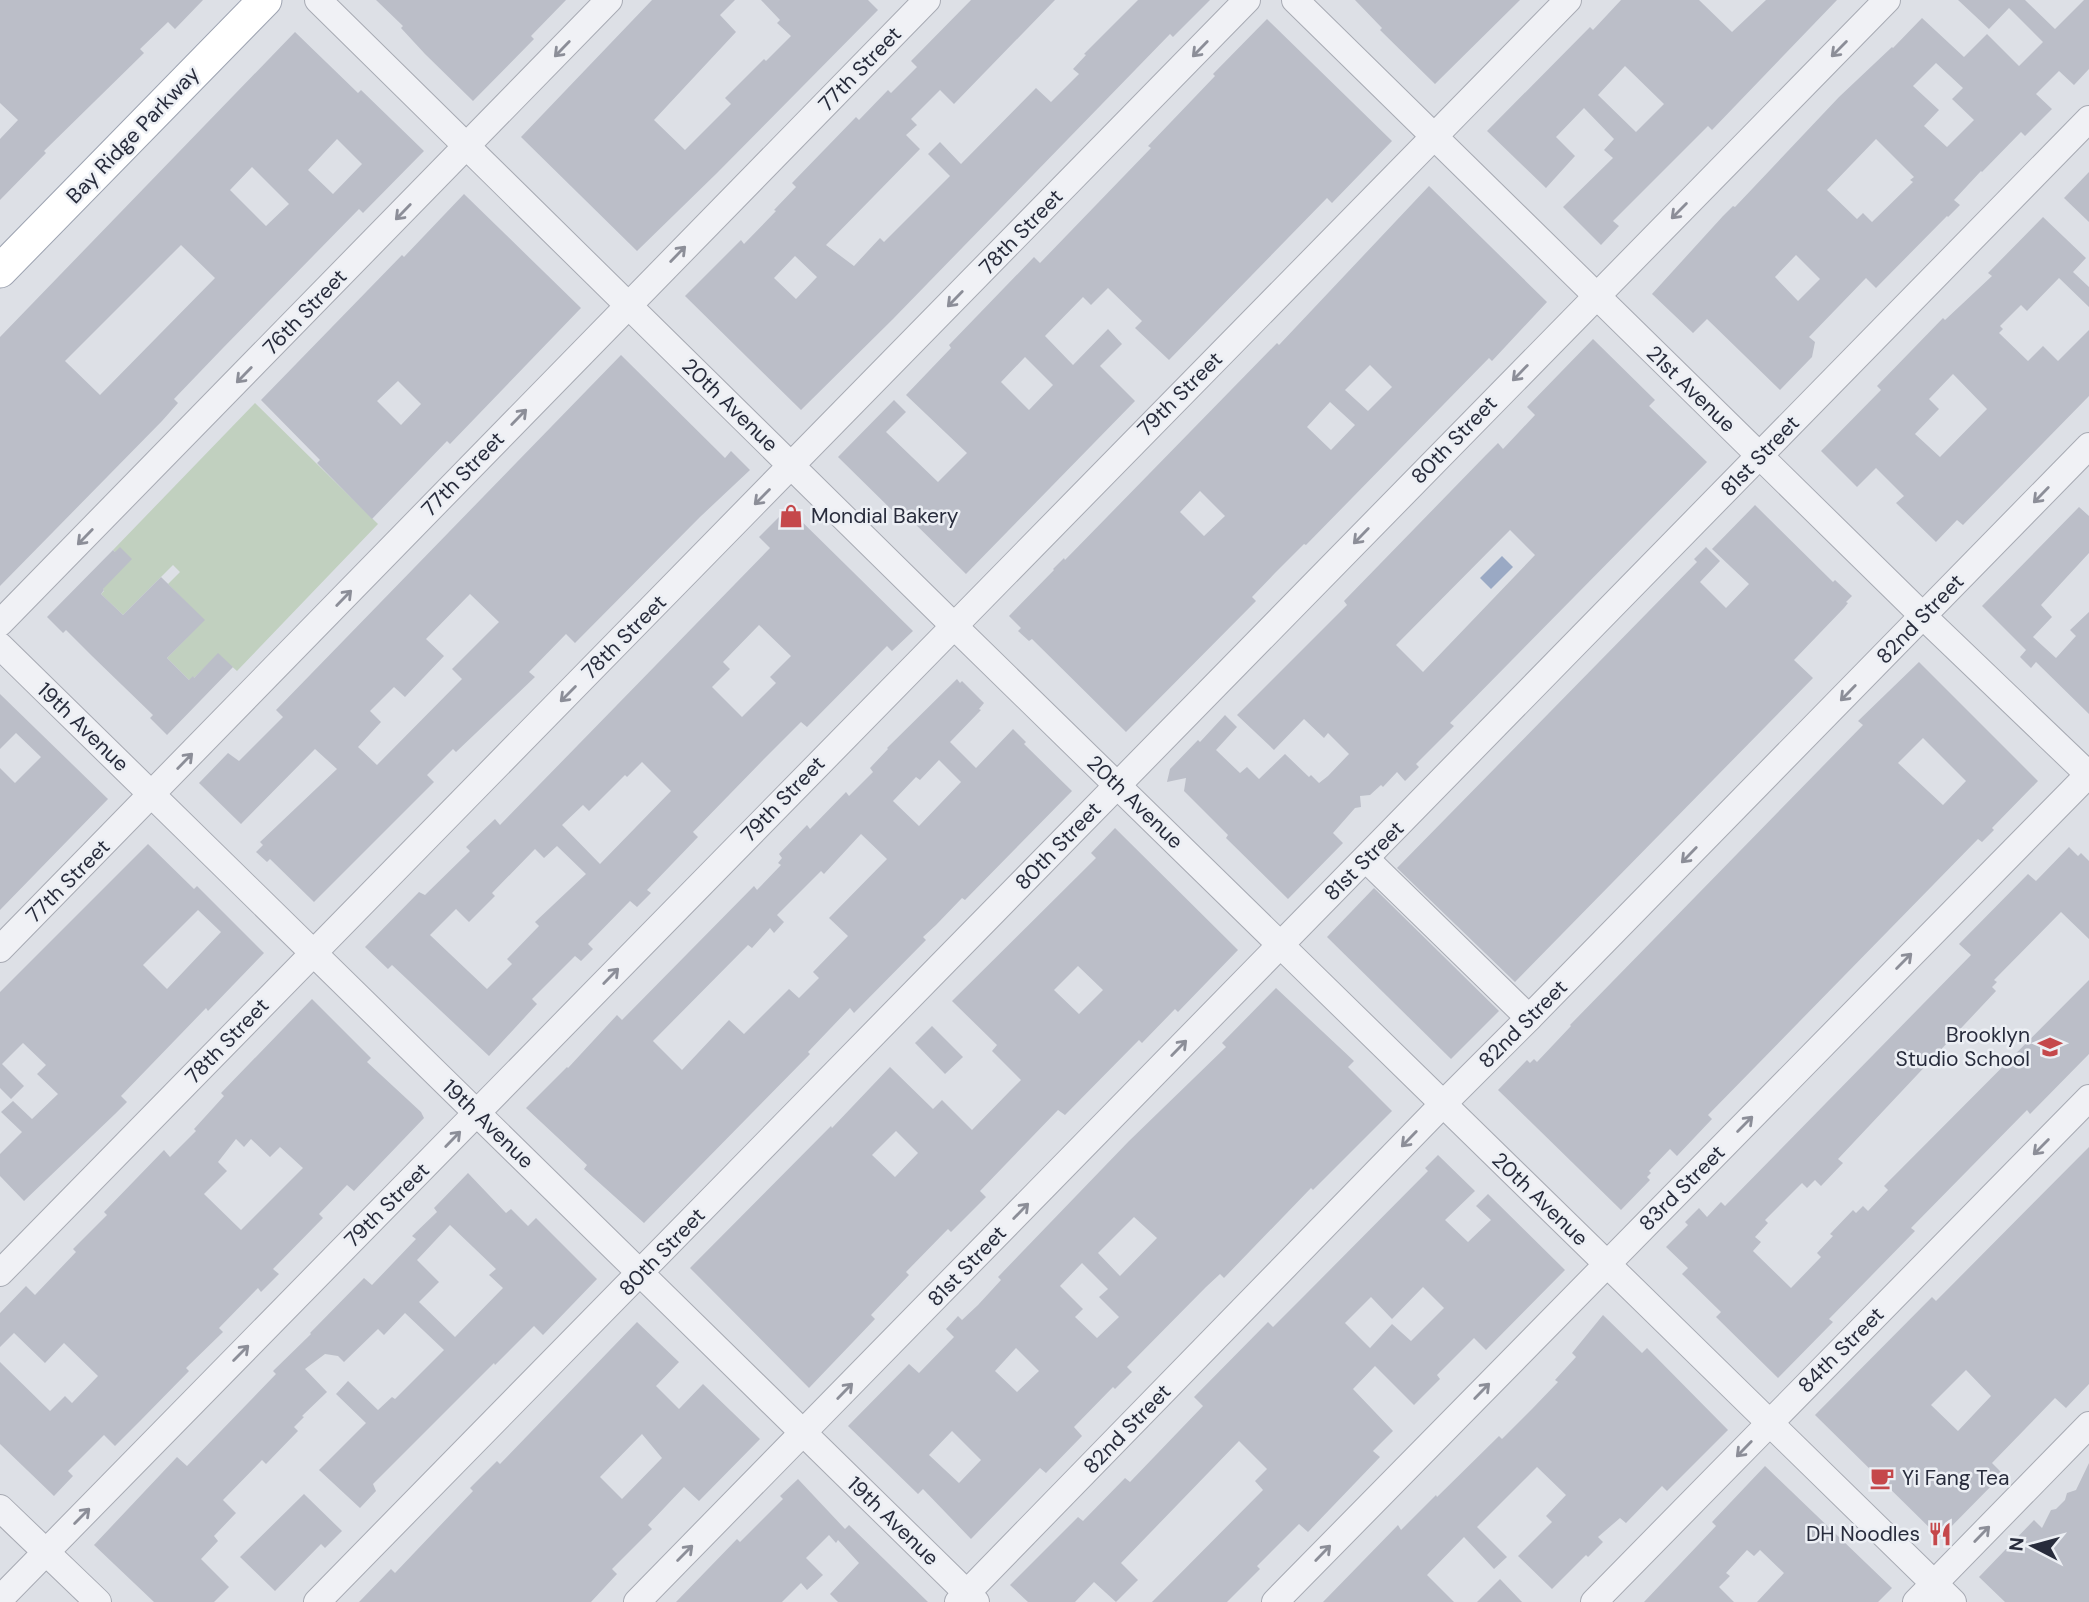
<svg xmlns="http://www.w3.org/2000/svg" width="2089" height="1602" font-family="'DM Sans',sans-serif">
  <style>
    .green { fill: #c1d0bf }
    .water { fill: #9aa9c4 }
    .building { fill: #bbbec8; fill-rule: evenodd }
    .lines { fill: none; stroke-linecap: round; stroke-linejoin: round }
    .minor-casing { stroke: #a7aab3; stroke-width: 28 }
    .major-casing { stroke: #9da3b1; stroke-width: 35 }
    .minor { stroke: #f0f1f5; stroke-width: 26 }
    .major { stroke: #fff; stroke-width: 33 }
    .oneway { stroke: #8c8e98 }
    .labels { text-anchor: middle; stroke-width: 5; stroke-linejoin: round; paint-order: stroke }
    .street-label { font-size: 21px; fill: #282c3c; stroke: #eceff4 }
    .poi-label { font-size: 21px; fill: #282c3c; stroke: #eceff4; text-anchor: start }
  </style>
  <rect width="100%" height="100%" fill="#dde0e6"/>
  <path class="green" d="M255,403L378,524L237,671L218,654L194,678L189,680L167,658L204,620L168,584L180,572L173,565L123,615L101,594L104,591L103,589L115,552L113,550Z"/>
  <path class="water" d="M1502,556L1513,567L1491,589L1480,578Z"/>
  <g class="building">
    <path d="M0,0H203L175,29L168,22L140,49L144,53L44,151L46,153L0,200V139L18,120L0,103Z"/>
    <path d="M376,0H566L531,36L534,39L473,101L425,54L401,28L403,26Z"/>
    <path d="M652,0H735L720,15L736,32L654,120L685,150L731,104L725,98L764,59L766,61L791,36L777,23L780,20L761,0H868L878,10L717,173L637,251L521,137Z"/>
    <path d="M971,0H1055L954,104L940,90L911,119L917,125L906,135L920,149L826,245L854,266L880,238L884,242L950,176L928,154L940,142L961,164L1036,88L1051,102L1079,74L1073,69L1086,55L1084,54L1138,0H1210L1173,37L1170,34L893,319L801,410L685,296L741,240L744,244L776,211L774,210L796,187L792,183L856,117L859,120L888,90L891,93L917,67L911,61ZM795,256L817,277L796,299L774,278Z"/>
    <path d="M1355,0H1520L1435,84L1380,30L1382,28Z"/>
    <path d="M1621,0H1699L1732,32L1766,0H1837L1712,130L1708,126L1613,221L1619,226L1601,245L1563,207L1613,158L1604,150L1614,139L1584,108L1556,137L1575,156L1546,188L1487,131L1590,27L1593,30ZM1625,66L1664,104L1636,132L1598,95Z"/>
    <path d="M1958,0H2025L2055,29L2084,0H2089V69L2074,85L2059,71L2036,94L2052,109L2025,136L2021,132L1982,172L1981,171L1954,200L1960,205L1948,217L1947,216L1876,288L1866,278L1809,337L1815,342L1812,357L1780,390L1707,319L1693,333L1652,294L1723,216L1733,206L1735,207L1839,97L1892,47L1893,48L1922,18L1964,57L1987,34L2019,66L2043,42L2009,8L1989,29ZM1936,63L1963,88L1952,99L1974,120L1947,147L1924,126L1939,110L1913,86ZM1876,139L1914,177L1910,180L1913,182L1872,222L1863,213L1857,219L1827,190ZM1796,255L1820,279L1798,301L1775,277Z"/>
    <path d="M1267,19L1392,141L1332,203L1327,198L1169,360L1135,328L1142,321L1108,288L1091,305L1083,297L1045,336L1073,365L1108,329L1122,344L1100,366L1135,401L966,574L904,513L900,518L838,457L894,400L906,412L886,432L938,482L967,453L906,395L951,348L949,345L1034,257L1040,263L1151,148L1148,146L1215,76L1213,74ZM1025,357L1053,385L1029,410L1001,382Z"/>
    <path d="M295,32L358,93L361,90L424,151L363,213L359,209L222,349L174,399L178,403L162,421L0,586V337ZM337,139L362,164L333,194L308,170ZM252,167L289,204L266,226L230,190ZM181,245L215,278L100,395L65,361Z"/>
    <path d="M2089,172V222L2064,198Z"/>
    <path d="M1429,186L1547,302L1492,361L1489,358L1306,545L1304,544L1275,573L1252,597L1256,601L1126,732L1032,639L1029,641L1018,631L1021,628L1009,616L1054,570L1053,569L1064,558L1065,560L1277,343L1279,345ZM1370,365L1392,387L1368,411L1345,390ZM1330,402L1355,425L1331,450L1307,427ZM1200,491L1225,516L1204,536L1180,512Z"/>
    <path d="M464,194L581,308L450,444L447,441L372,519L317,463L320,460L261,400L402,255L404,257ZM398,381L421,404L401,425L377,401Z"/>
    <path d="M2043,217L2086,258L2073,272L2089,287V307L2059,278L2027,311L2021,305L2000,326L2003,329L1999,333L2028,361L2043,346L2058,361L2089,330V396L1963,525L1957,520L1936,542L1896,503L1904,496L1876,468L1857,487L1821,451L1881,390L1877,386L1943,318L1945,320L1992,276L1988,273ZM1953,374L1987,409L1940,457L1915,434L1939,409L1929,399Z"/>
    <path d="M1593,339L1655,400L1649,406L1707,462L1450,723L1454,726L1416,764L1419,767L1405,781L1397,772L1383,787L1381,785L1370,795L1360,796L1361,807L1355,808L1333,833L1343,843L1288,899L1226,838L1228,835L1184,791L1186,778L1167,782L1170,769L1198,740L1200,742L1225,715L1237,727L1216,750L1240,773L1247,767L1259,779L1285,754L1309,777L1311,775L1319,783L1328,776L1349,754L1328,733L1324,738L1304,719L1274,750L1237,715L1347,605L1344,601L1486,455L1498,443L1503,449L1535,415L1527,407ZM1510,530L1535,555L1423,672L1396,645Z"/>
    <path d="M621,355L725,458L731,451L750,470L700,517L575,643L566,634L529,672L535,677L456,752L453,749L427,775L434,782L314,902L270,859L267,862L256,852L263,845L260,842L337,769L315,749L241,824L199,783L228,753L239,761L283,717L276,710ZM470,594L499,622L452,669L462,679L377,765L358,747L381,722L370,711L394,687L405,697L444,656L426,639Z"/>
    <path d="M1755,505L1833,582L1835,580L1852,596L1846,602L1848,603L1844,608L1794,660L1813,678L1515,982L1397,868L1697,562L1694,559L1706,547L1720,561L1700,582L1726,608L1749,584L1712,549Z"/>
    <path d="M2079,507L2089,516V553L2041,605L2052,617L2033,637L2056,658L2076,636L2070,630L2089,612V714L2036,662L2031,668L2020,657L2026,650L1982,606Z"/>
    <path d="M788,508L913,631L892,651L887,646L807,727L801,722L766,757L693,832L698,837L647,890L651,893L637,907L630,901L588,944L593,949L581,961L575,956L532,999L537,1004L489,1056L392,965L388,969L365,947L419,892L425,895L470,851L466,847L495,819L500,825L770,548L759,537ZM759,625L791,656L770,677L776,683L742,717L712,687L730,669L723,662ZM642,762L671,791L600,864L562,825L583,805L589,811L625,775L627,777ZM557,846L586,874L535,922L539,926L507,959L512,964L487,989L430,935L456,909L469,922L495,896L492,893L535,849L544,858Z"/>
    <path d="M120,547L132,559L103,589L104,590L101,594L123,615L161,577L205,620L167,658L189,680L193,676L194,678L218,653L233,667L167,735L150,718L153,715L92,656L66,630L63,633L47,617L113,550L115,552Z"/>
    <path d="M1919,662L2038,781L1992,828L1994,830L1982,842L1978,839L1708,1115L1712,1119L1677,1156L1670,1149L1649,1171L1651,1173L1647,1177L1650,1180L1621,1210L1498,1090L1527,1060L1530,1063L1534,1059L1537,1062L1571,1026L1570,1025L1863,725L1858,721ZM1923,738L1966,781L1943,805L1898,763Z"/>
    <path d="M957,679L960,683L962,681L984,703L979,709L981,710L950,742L976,768L1013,729L1026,742L1024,744L1072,791L965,900L962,898L936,925L923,937L926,940L854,1013L850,1008L808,1052L810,1054L644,1223L584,1169L587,1165L526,1108L567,1067L568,1068L617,1015L622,1020L754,886L757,890L781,865L778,863L782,858L779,854L807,825L810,829L846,792L849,796L873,772L870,768L888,749L887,748ZM939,760L961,782L919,826L893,801L916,777L920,780ZM861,834L887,859L829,918L848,936L813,972L819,978L799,998L789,989L744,1034L729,1020L682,1070L653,1041L748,945L752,948L770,928L774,933L784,922L777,915L821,871L824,874Z"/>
    <path d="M0,694L108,799L0,910V768L15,783L41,757L16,733L0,749Z"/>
    <path d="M1115,828L1238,950L1178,1012L1175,1009L1142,1043L1139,1040L1065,1115L1058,1110L980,1191L986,1197L951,1232L948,1229L906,1272L909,1275L871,1315L875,1319L809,1388L690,1268L831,1126L832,1128L890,1067L933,1109L942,1100L972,1130L1010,1091L1021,1080L992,1051L997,1045L952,1001L1096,858L1091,853ZM1078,966L1103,990L1079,1014L1054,990ZM896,1131L918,1153L895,1177L872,1155Z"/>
    <path d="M148,844L194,889L197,886L264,953L208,1011L206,1008L121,1096L127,1102L115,1114L24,1201L0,1176V1154L22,1132L1,1112L13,1101L32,1119L58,1094L37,1074L46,1065L23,1043L2,1064L24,1086L11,1099L0,1088V992ZM198,910L221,932L167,989L143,965Z"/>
    <path d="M2069,847L2078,856L2081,853L2089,861V939L2061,912L1994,980L1997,982L1992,987L1996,991L1838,1159L1843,1163L1821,1186L1815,1180L1807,1188L1802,1183L1765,1220L1768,1223L1755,1237L1761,1242L1753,1251L1791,1288L1821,1257L1817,1253L1833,1236L1830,1234L1853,1210L1856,1213L1863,1206L1868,1211L1888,1190L1884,1186L2089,980V1054L2030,1114L2027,1110L1911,1228L1915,1231L1829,1319L1833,1322L1778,1378L1716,1317L1721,1312L1682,1274L1688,1268L1666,1247L1688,1225L1685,1222L1699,1208L1707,1217L1721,1202L1725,1206L1971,955L1959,944L2028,874L2036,881Z"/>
    <path d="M1374,888L1499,1011L1451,1059L1327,937Z"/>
    <path d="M1276,988L1354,1061L1348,1067L1392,1111L1313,1190L1311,1188L1224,1278L1220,1274L1206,1287L1127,1367L1132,1372L1115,1389L1113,1387L1074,1427L1082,1436L1046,1473L1040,1468L971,1539L923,1489L918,1494L848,1426L909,1364L919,1373L954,1337L946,1329L958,1316L962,1320L978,1305L1001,1280L998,1277L1129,1141L1226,1047L1222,1043ZM1134,1217L1157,1238L1120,1276L1098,1253ZM1082,1263L1108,1289L1099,1297L1119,1317L1097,1338L1075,1317L1083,1309L1060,1286ZM1016,1348L1039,1371L1017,1392L995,1371ZM952,1431L981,1460L959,1483L929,1455Z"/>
    <path d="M312,999L371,1058L367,1062L421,1112L424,1118L354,1191L347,1185L319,1214L323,1218L273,1269L279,1274L261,1292L258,1288L219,1328L223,1332L186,1368L189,1371L141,1420L115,1446L104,1435L68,1471L73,1476L54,1496L0,1444V1362L50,1411L65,1396L72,1403L98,1376L64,1343L45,1363L14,1333L0,1347V1313L26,1286L35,1295L76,1252L73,1249L107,1215L104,1212L164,1150L170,1157L196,1131L194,1129L224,1096L221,1093ZM236,1139L244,1147L251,1139L270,1157L280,1147L303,1168L241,1230L204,1194L227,1171L218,1162Z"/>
    <path d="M932,1026L963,1057L945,1074L915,1043Z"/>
    <path d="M2089,1147V1384L2066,1408L2055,1398L1992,1463L2003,1474L1940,1538L1815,1415L1932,1297L1936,1301ZM1966,1370L1991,1396L1958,1431L1931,1405Z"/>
    <path d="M1438,1155L1475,1191L1445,1220L1468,1242L1491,1220L1476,1206L1488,1194L1565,1270L1486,1350L1474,1338L1437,1375L1440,1379L1414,1405L1375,1366L1353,1389L1393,1431L1373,1451L1380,1457L1308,1532L1299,1524L1257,1566L1260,1569L1227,1602H1152L1263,1490L1255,1481L1267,1469L1239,1441L1121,1563L1138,1580L1116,1602L1094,1582L1075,1602H1028L1010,1585L1078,1517L1083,1521L1125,1478L1130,1482L1203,1406L1194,1397L1268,1322L1273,1327L1306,1294L1428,1171L1425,1168ZM1423,1287L1444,1308L1411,1341L1392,1324L1370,1348L1345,1323L1371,1297L1392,1319Z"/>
    <path d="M468,1173L506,1213L511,1209L528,1226L536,1218L597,1279L543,1335L534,1326L495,1365L494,1363L373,1484L376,1491L360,1508L319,1470L366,1423L336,1394L348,1381L378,1410L392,1397L395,1399L444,1350L405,1313L384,1335L378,1329L344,1362L338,1356L325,1354L305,1369L327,1392L302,1416L304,1417L294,1427L298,1431L266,1464L262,1460L223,1500L236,1513L214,1536L218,1541L201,1559L229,1587L214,1602H154L94,1545L177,1457L187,1466L276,1374L273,1371L311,1334L310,1333L364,1278L372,1285L416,1239L412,1236L437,1212L434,1208ZM450,1225L496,1269L489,1275L503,1288L455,1337L419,1302L439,1282L417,1260Z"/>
    <path d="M1603,1315L1642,1353L1647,1348L1728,1430L1667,1491L1662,1486L1626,1523L1620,1518L1598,1537L1603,1542L1588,1557L1586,1555L1552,1589L1518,1556L1552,1522L1546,1516L1566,1495L1537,1467L1477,1527L1507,1557L1494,1569L1464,1537L1427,1575L1454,1602H1323L1398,1525L1401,1530L1436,1495L1437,1497L1499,1436L1502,1439L1532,1409L1558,1382L1555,1380L1576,1357L1572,1353Z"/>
    <path d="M637,1322L679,1362L656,1386L679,1409L703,1384L760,1439L699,1501L684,1487L648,1525L652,1529L612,1569L617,1574L591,1602H359L391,1569L395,1573L473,1491L470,1488L497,1461L500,1464ZM642,1434L662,1458L622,1499L600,1477Z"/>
    <path d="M2089,1463V1602H2005L1979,1577L2034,1520L2042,1528L2051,1510L2056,1509L2065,1500L2067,1493L2076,1490Z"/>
    <path d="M1765,1466L1892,1588L1878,1602H1757L1784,1573L1760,1550L1754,1556L1747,1550L1726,1573L1730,1576L1719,1587L1734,1602H1644L1716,1526L1712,1522Z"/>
    <path d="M798,1479L845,1529L849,1525L928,1602H838L830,1594L859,1563L838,1540L836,1543L829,1535L806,1558L823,1575L807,1590L801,1583L782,1602H676L737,1539L740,1542L783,1499L780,1496Z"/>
    <path d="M304,1494L342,1531L325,1548L321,1544L275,1591L240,1557Z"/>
    <path d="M1500,1579L1522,1602H1477Z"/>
  </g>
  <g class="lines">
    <g class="minor-casing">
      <g id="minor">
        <path d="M318,0L953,625L1953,1602"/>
        <path d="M1295,0L1923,616L2089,775"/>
        <path d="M0,623L609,0"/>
        <path d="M0,646L976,1602"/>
        <path d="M1366,859L1529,1018"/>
        <path d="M0,949L927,0"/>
        <path d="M0,1273L1247,0"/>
        <path d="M0,1508L98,1602"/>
        <path d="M0,1599L1568,0"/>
        <path d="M317,1602L1887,0"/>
        <path d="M637,1602L2089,119"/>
        <path d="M958,1602L1443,1104L1529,1018L2089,446"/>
        <path d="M1275,1602L2089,774"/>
        <path d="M1594,1602L2089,1098"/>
        <path d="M1916,1602L2089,1425"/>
      </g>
    </g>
    <g class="major-casing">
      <path id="major" d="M0,271L265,0"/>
    </g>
    <use href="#minor" class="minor"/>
    <use href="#major" class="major"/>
  </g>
  <defs><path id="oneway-shaft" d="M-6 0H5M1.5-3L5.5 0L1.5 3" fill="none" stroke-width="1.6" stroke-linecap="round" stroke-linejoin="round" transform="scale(1.75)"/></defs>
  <g class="oneway">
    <use href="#oneway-shaft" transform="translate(562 49) rotate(134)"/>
    <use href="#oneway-shaft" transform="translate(1200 49) rotate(134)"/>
    <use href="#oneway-shaft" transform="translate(1839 49) rotate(135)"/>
    <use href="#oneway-shaft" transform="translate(1679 211) rotate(135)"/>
    <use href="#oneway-shaft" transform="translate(403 212) rotate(134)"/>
    <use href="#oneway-shaft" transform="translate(678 254) rotate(-46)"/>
    <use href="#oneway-shaft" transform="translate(955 299) rotate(134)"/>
    <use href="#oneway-shaft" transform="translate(1520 373) rotate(134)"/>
    <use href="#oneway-shaft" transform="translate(244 375) rotate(134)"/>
    <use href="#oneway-shaft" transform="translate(519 417) rotate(-46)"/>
    <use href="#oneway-shaft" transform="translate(2041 495) rotate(134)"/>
    <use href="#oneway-shaft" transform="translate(762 497) rotate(135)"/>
    <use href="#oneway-shaft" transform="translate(1361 536) rotate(134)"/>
    <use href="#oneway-shaft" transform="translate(85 537) rotate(134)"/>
    <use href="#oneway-shaft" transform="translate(344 598) rotate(-46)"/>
    <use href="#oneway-shaft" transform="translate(1848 693) rotate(134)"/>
    <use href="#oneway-shaft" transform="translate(568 694) rotate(135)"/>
    <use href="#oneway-shaft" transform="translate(185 761) rotate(-46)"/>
    <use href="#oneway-shaft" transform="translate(1689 855) rotate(134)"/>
    <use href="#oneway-shaft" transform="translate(1904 961) rotate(-45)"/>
    <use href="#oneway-shaft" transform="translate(611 976) rotate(-46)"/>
    <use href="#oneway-shaft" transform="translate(1179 1048) rotate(-46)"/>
    <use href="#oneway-shaft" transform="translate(1745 1124) rotate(-45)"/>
    <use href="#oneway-shaft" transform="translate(453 1139) rotate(-46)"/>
    <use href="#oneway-shaft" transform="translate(1409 1139) rotate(134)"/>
    <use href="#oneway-shaft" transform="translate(2041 1147) rotate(135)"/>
    <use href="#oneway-shaft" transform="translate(1021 1211) rotate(-46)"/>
    <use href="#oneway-shaft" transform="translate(241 1353) rotate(-45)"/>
    <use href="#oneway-shaft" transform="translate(845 1391) rotate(-46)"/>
    <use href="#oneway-shaft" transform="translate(1482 1391) rotate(-46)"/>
    <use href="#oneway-shaft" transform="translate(1744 1449) rotate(134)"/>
    <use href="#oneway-shaft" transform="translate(82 1516) rotate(-45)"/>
    <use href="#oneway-shaft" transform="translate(1982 1534) rotate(-46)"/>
    <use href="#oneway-shaft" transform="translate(685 1553) rotate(-45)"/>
    <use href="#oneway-shaft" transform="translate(1323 1553) rotate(-46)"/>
  </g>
  <defs>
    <g id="shop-bare" transform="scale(1.89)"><path d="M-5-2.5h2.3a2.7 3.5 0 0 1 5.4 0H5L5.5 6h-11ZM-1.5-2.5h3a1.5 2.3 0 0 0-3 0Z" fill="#c5484b" stroke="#eceff4" stroke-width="2.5" paint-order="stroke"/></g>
    <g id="school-bare" transform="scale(1.89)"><path d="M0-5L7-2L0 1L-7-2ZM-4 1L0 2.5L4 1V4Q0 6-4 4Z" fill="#c5484b" stroke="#eceff4" stroke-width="2.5" paint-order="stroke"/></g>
    <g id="cafe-bare" transform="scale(1.89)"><path d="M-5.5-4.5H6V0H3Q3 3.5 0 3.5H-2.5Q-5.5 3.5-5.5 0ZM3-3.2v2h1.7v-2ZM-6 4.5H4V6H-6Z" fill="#c5484b" stroke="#eceff4" stroke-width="2.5" paint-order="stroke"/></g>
    <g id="restaurant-bare" transform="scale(1.89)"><path d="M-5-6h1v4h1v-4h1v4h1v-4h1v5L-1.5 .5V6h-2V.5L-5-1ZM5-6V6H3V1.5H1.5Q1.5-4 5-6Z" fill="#c5484b" stroke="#eceff4" stroke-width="2.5" paint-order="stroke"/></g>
  </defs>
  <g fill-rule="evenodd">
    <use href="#shop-bare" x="791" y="516"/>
    <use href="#school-bare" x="2050" y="1047"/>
    <use href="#cafe-bare" x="1882" y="1478"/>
    <use href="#restaurant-bare" x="1940" y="1534"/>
  </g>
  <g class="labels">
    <g class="street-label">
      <text transform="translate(860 69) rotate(-46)" y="7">77th Street</text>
      <text transform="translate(133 135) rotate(-46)" y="7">Bay Ridge Parkway</text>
      <text transform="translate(1021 232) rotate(-46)" y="7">78th Street</text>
      <text transform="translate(305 312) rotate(-46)" y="7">76th Street</text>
      <text transform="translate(1691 389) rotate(44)" y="7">21st Avenue</text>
      <text transform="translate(1180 394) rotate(-45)" y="7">79th Street</text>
      <text transform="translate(730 405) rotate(44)" y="7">20th Avenue</text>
      <text transform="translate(1454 440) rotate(-46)" y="7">80th Street</text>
      <text transform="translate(1760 456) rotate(-46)" y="7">81st Street</text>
      <text transform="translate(463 474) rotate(-46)" y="7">77th Street</text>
      <text transform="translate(1920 619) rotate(-46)" y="7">82nd Street</text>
      <text transform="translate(624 637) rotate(-45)" y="7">78th Street</text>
      <text transform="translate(83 727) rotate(44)" y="7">19th Avenue</text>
      <text transform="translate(783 799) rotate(-46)" y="7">79th Street</text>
      <text transform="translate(1135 802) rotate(44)" y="7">20th Avenue</text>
      <text transform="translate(1058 846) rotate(-46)" y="7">80th Street</text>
      <text transform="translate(1364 861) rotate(-45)" y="7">81st Street</text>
      <text transform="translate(68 881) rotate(-45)" y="7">77th Street</text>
      <text transform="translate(1523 1024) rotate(-45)" y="7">82nd Street</text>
      <text transform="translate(227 1041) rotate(-46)" y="7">78th Street</text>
      <text transform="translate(488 1124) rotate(44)" y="7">19th Avenue</text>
      <text transform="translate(1682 1188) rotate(-45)" y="7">83rd Street</text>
      <text transform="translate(1540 1199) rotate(44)" y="7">20th Avenue</text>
      <text transform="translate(387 1205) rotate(-45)" y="7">79th Street</text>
      <text transform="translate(662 1252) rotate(-46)" y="7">80th Street</text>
      <text transform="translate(967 1266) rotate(-46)" y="7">81st Street</text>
      <text transform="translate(1841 1350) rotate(-45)" y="7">84th Street</text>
      <text transform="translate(1127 1429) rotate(-46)" y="7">82nd Street</text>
      <text transform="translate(893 1521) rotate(44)" y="7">19th Avenue</text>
    </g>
    <g class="poi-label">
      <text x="811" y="523">Mondial Bakery</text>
      <text x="2030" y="1042" text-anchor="end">Brooklyn<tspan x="2030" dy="24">Studio School</tspan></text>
      <text x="1902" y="1485">Yi Fang Tea</text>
      <text x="1920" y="1541" text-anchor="end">DH Noodles</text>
    </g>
  </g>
  <g transform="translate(2033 1546) rotate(276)" stroke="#eceff4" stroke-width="5" paint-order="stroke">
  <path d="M0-5L12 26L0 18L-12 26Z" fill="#282c3c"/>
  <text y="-10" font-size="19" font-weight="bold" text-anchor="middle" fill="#282c3c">N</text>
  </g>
</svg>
